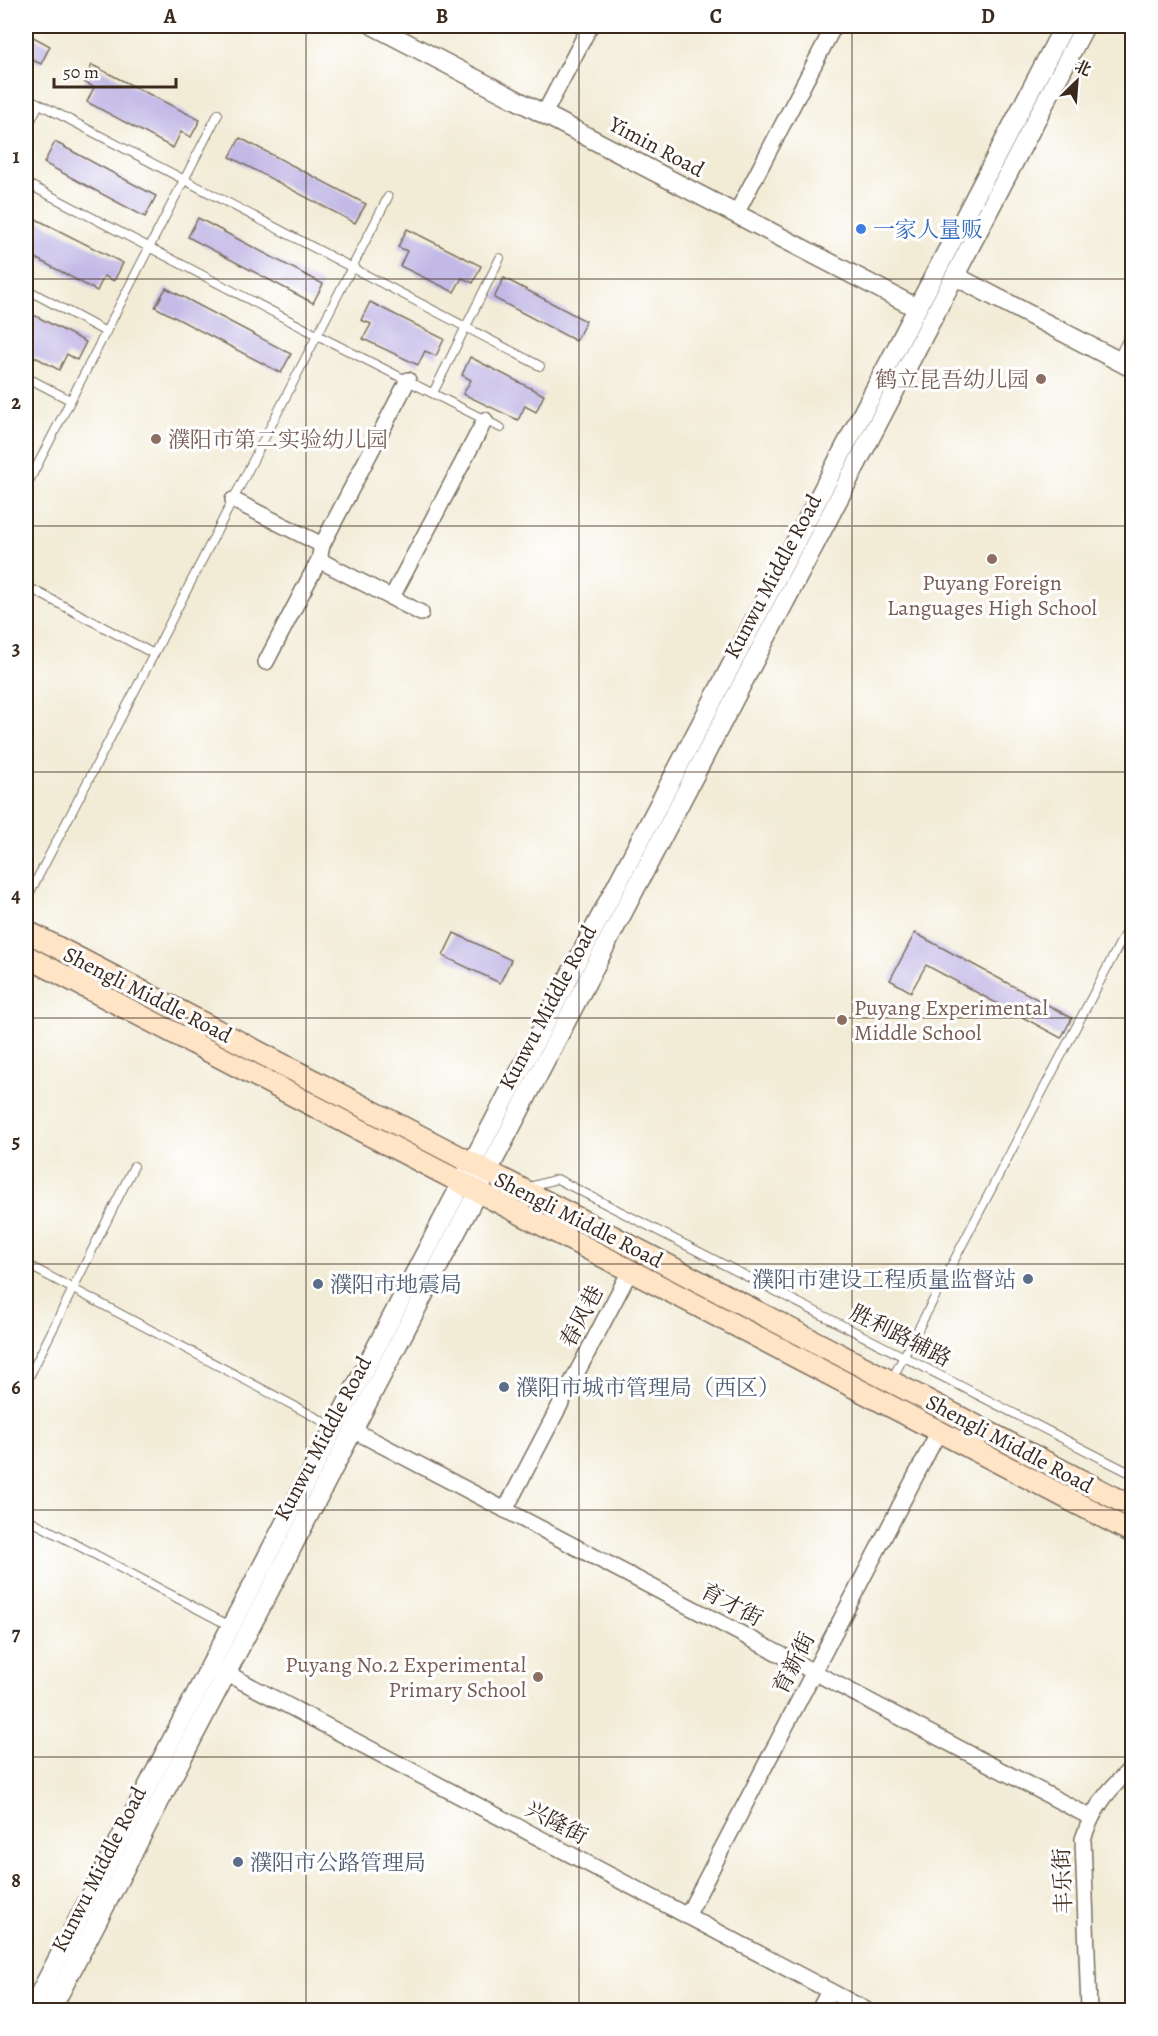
<svg xmlns="http://www.w3.org/2000/svg" width="1158" height="2036" font-family="Alegreya,'Noto Serif SC',serif">
  <style>
    .building { fill: #c2b9e6 }
    .lines { fill: none; stroke-linecap: round; stroke-linejoin: round }
    .service-casing { stroke: #7b6e5f; stroke-width: 10 }
    .minor-casing { stroke: #7b6e5f; stroke-width: 18 }
    .tertiary-casing { stroke: #7b6e5f; stroke-width: 21 }
    .secondary-casing { stroke: #7b6e5f; stroke-width: 24 }
    .service { stroke: #fff; stroke-width: 8 }
    .minor { stroke: #fff; stroke-width: 15 }
    .tertiary { stroke: #fff; stroke-width: 18 }
    .secondary { stroke: #ffe4c6; stroke-width: 21 }
    .grid { fill: none; stroke: #3b2a1e; stroke-width: 1.5; stroke-opacity: 0.55 }
    .shop-dot { fill: #3f7fe0; stroke: #fff; stroke-width: 2 }
    .education-dot { fill: #8d6e63; stroke: #fff; stroke-width: 2 }
    .service-dot { fill: #5c6f8a; stroke: #fff; stroke-width: 2 }
    .labels { text-anchor: middle; stroke-width: 6; stroke-linejoin: round; paint-order: stroke }
    .street-label { font-size: 22px; fill: #3b2a1e; stroke: #fff }
    .shop-label { font-size: 22px; fill: #366cbe; stroke: #fff; text-anchor: start }
    .education-label { font-size: 22px; fill: #785e54; stroke: #fff; text-anchor: end }
    .service-label { font-size: 22px; fill: #4e5e75; stroke: #fff; text-anchor: start }
    .neatline { fill: none; stroke: #3b2a1e; stroke-width: 2 }
    .grid-label { font-size: 20px; text-anchor: middle; font-weight: bold; fill: #3b2a1e }
  </style>
  <rect width="100%" height="100%" fill="#fff"/>
  <filter id="ink" filterUnits="userSpaceOnUse"><feTurbulence type="fractalNoise" baseFrequency=".0167" numOctaves="2"/><feDisplacementMap in="SourceGraphic" scale="12" xChannelSelector="R" yChannelSelector="G"/><feConvolveMatrix kernelMatrix="1 2 1 2 8 2 1 2 1" color-interpolation-filters="sRGB"/></filter>
  <filter id="wash" filterUnits="userSpaceOnUse"><feTurbulence type="fractalNoise" baseFrequency=".008" numOctaves="4" result="noise"/><feDisplacementMap in="SourceGraphic" scale="24" xChannelSelector="R" yChannelSelector="G"/><feGaussianBlur stdDeviation="1.35" result="paint"/><feColorMatrix in="noise" values="0 0 0 0 0 0 0 0 0 0 0 0 0 0 0 0 0 1.4 0 .05"/><feComposite in="paint" operator="in"/></filter>
  <g filter="url(#wash)">
    <rect width="100%" height="100%" fill="#f2ecd7"/>
    <g id="blocks">
      <g class="building">
        <path d="M26,33L50,46L41,64L26,57Z"/>
        <path d="M92,65L200,120L191,137L181,132L173,148L87,102L94,87L84,82Z"/>
        <path d="M240,138L366,204L355,223L230,157Z"/>
        <path d="M55,142L156,196L145,217L44,163Z"/>
        <path d="M26,214L123,263L114,281L104,276L97,291L26,253Z"/>
        <path d="M198,218L323,284L313,303L188,237Z"/>
        <path d="M407,229L481,266L473,283L462,278L454,292L400,266L407,251L398,247Z"/>
        <path d="M504,278L586,321L576,341L494,298Z"/>
        <path d="M166,288L291,354L281,373L155,307Z"/>
        <path d="M370,302L444,339L436,356L425,351L418,365L363,339L371,324L361,320Z"/>
        <path d="M26,311L86,342L77,360L67,354L59,370L26,352Z"/>
        <path d="M470,357L544,395L536,412L525,406L518,420L463,394L471,380L462,375Z"/>
        <path d="M454,933L511,960L500,983L443,956Z"/>
        <path d="M915,933L1072,1018L1061,1038L926,965L911,992L890,980Z"/>
      </g>
    </g>
  </g>
  <g filter="url(#ink)">
    <use href="#blocks" fill-opacity="0" stroke="#7b6e5f" stroke-width="1.5"/>
    <g class="lines">
      <g class="service-casing">
        <g id="service">
          <path d="M26,97L540,366"/>
          <path d="M26,130L39,104"/>
          <path d="M26,183L317,335L501,428"/>
          <path d="M26,289L106,332"/>
          <path d="M1117,360L1132,330"/>
          <path d="M26,377L70,400"/>
          <path d="M433,393L500,258"/>
          <path d="M26,487L218,114"/>
          <path d="M26,586L154,654L26,900"/>
          <path d="M154,654L388,197"/>
          <path d="M529,1187L557,1179L1132,1474"/>
          <path d="M26,1264L334,1427"/>
          <path d="M891,1381L1132,920"/>
          <path d="M26,1383L134,1166"/>
          <path d="M26,1518L230,1626"/>
        </g>
      </g>
      <g class="minor-casing">
        <g id="minor">
          <path d="M544,114L590,26"/>
          <path d="M736,214L834,26"/>
          <path d="M233,500L322,545"/>
          <path d="M319,560L421,613"/>
          <path d="M392,597L485,420"/>
          <path d="M266,662L319,560L322,545L408,380"/>
          <path d="M353,1430L1090,1817"/>
          <path d="M505,1510L630,1271"/>
          <path d="M226,1673L866,2010"/>
          <path d="M687,1916L939,1431"/>
          <path d="M819,2010L829,1991"/>
          <path d="M1089,2010L1083,1839C1094,1806 1108,1791 1132,1767"/>
        </g>
      </g>
      <g class="tertiary-casing">
        <g id="tertiary">
          <path d="M374,26L917,308"/>
          <path d="M955,276L1132,368"/>
          <path d="M31,2010L1064,26"/>
          <path d="M51,2010L1085,26"/>
        </g>
      </g>
      <g class="secondary-casing">
        <g id="secondary">
          <path d="M26,931L1132,1507"/>
          <path d="M26,956L1132,1532"/>
        </g>
      </g>
      <use href="#service" class="service"/>
      <use href="#minor" class="minor"/>
      <use href="#tertiary" class="tertiary"/>
      <use href="#secondary" class="secondary"/>
    </g>
  </g>
  <path class="grid" d="M306,26V2010M579,26V2010M852,26V2010M26,279H1132M26,526H1132M26,772H1132M26,1018H1132M26,1264H1132M26,1510H1132M26,1757H1132"/>
  <circle class="shop-dot" cx="861" cy="229" r="6"/>
  <g class="education-dot">
    <circle cx="1041" cy="379" r="6"/>
    <circle cx="156" cy="439" r="6"/>
    <circle cx="992" cy="559" r="6"/>
    <circle cx="842" cy="1020" r="6"/>
    <circle cx="538" cy="1677" r="6"/>
  </g>
  <g class="service-dot">
    <circle cx="1028" cy="1279" r="6"/>
    <circle cx="318" cy="1284" r="6"/>
    <circle cx="504" cy="1387" r="6"/>
    <circle cx="238" cy="1862" r="6"/>
  </g>
  <g class="labels">
    <g class="street-label">
      <text transform="translate(657 146) rotate(28)" y="8">Yimin Road</text>
      <text transform="translate(772 576) rotate(-62)" y="8">Kunwu Middle Road</text>
      <text transform="translate(148 994) rotate(27)" y="8">Shengli Middle Road</text>
      <text transform="translate(547 1007) rotate(-62)" y="8">Kunwu Middle Road</text>
      <text transform="translate(579 1219) rotate(27)" y="8">Shengli Middle Road</text>
      <text transform="translate(581 1316) rotate(-62)" y="8">春风巷</text>
      <text transform="translate(901 1335) rotate(27)" y="8">胜利路辅路</text>
      <text transform="translate(322 1438) rotate(-62)" y="8">Kunwu Middle Road</text>
      <text transform="translate(1010 1443) rotate(28)" y="8">Shengli Middle Road</text>
      <text transform="translate(732 1604) rotate(28)" y="8">育才街</text>
      <text transform="translate(793 1663) rotate(-63)" y="8">育新街</text>
      <text transform="translate(557 1822) rotate(28)" y="8">兴隆街</text>
      <text transform="translate(98 1869) rotate(-63)" y="8">Kunwu Middle Road</text>
      <text transform="translate(1062 1881) rotate(-92)" y="8">丰乐街</text>
    </g>
    <g class="shop-label">
      <text x="873" y="237">一家人量贩</text>
    </g>
    <g class="education-label">
      <text x="1029" y="387">鹤立昆吾幼儿园</text>
      <text x="168" y="447" text-anchor="start">濮阳市第二实验幼儿园</text>
      <text x="992" y="590" text-anchor="middle">Puyang Foreign<tspan x="992" dy="25">Languages High School</tspan></text>
      <text x="854" y="1015" text-anchor="start">Puyang Experimental<tspan x="854" dy="25">Middle School</tspan></text>
      <text x="526" y="1672">Puyang No.2 Experimental<tspan x="526" dy="25">Primary School</tspan></text>
    </g>
    <g class="service-label">
      <text x="1016" y="1287" text-anchor="end">濮阳市建设工程质量监督站</text>
      <text x="330" y="1292">濮阳市地震局</text>
      <text x="516" y="1395">濮阳市城市管理局（西区）</text>
      <text x="250" y="1870">濮阳市公路管理局</text>
    </g>
  </g>
  <rect width="1158" height="2036" fill="none" stroke="#fff" stroke-width="66"/>
  <g transform="translate(1077 81) rotate(25)" stroke="#ffffff" stroke-width="4.5" paint-order="stroke">
  <path d="M0-4.5L10 22L0 15L-10 22Z" fill="#3b2a1e"/>
  <text y="-9" font-size="16" font-weight="bold" text-anchor="middle" fill="#3b2a1e">北</text>
  </g>
  <path d="M54 78v9h122v-9" fill="none" stroke="#3b2a1e" stroke-width="3"/>
  <text x="63" y="78" font-size="18" fill="#3b2a1e" stroke="#ffffff" stroke-width="4.5" paint-order="stroke">50 m</text>
  <rect x="33" y="33" width="1092" height="1970" class="neatline"/>
  <g class="grid-label">
    <text x="170" y="23">A</text>
    <text x="442" y="23">B</text>
    <text x="716" y="23">C</text>
    <text x="988" y="23">D</text>
    <text x="16" y="163">1</text>
    <text x="16" y="409">2</text>
    <text x="16" y="655">3</text>
    <text x="16" y="902">4</text>
    <text x="16" y="1148">5</text>
    <text x="16" y="1394">6</text>
    <text x="16" y="1640">7</text>
    <text x="16" y="1887">8</text>
  </g>
</svg>
